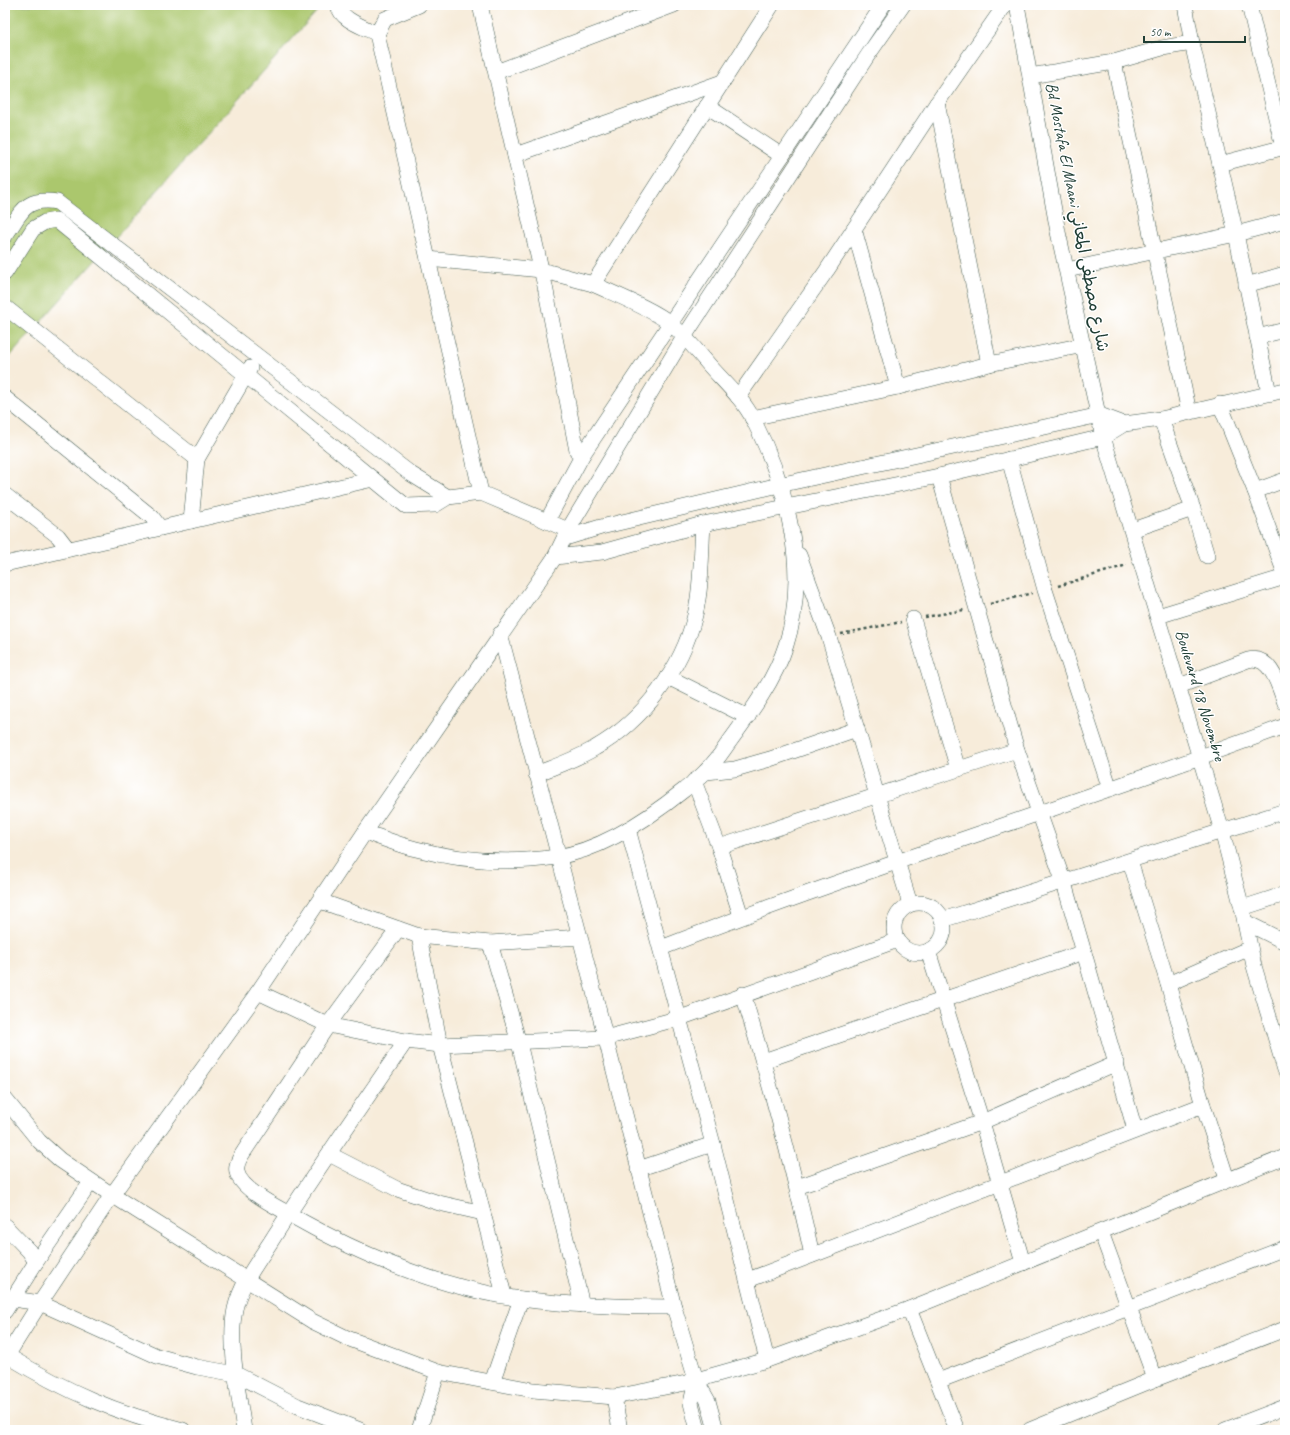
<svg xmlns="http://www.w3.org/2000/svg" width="1290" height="1435" font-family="Caveat,'Playpen Sans Arabic',sans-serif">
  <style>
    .green { fill: #abc76d; stroke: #658250 }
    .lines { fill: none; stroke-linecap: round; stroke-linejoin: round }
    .street-casing { stroke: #3f574d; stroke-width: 16 }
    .path { stroke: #3f574d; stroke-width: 2.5; stroke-dasharray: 3 3; stroke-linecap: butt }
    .street { stroke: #fff; stroke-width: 15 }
    .labels { text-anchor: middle; stroke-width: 3; stroke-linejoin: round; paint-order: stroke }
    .street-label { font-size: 17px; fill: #1f3d34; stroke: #fff }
  </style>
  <rect width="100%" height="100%" fill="#fff"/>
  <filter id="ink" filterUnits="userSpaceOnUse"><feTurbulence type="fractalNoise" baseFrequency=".025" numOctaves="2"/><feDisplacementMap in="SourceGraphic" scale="8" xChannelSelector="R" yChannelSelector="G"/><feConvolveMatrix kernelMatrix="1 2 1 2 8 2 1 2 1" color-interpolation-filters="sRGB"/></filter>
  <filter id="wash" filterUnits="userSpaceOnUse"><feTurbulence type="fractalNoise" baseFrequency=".012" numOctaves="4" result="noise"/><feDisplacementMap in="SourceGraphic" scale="16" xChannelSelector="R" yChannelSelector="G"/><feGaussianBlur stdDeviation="0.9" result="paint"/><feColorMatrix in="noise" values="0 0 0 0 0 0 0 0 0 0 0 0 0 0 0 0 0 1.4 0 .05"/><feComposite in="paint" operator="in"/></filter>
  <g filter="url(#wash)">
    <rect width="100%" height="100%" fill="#f7ecda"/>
    <path class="green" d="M5,5H317L318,10L5,362Z"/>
  </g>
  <g filter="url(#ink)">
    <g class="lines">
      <g class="street-casing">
        <g id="street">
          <path d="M338,5C341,21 365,27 377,34"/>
          <path d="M419,5L385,19L377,34L481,493L568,530"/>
          <path d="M480,5L545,286L577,451L583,454"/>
          <path d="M1017,5L1058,232L1103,437L1222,831L1242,908L1254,966L1285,1070"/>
          <path d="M1185,5L1192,43L1236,234L1269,393"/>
          <path d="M1249,5L1283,147"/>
          <path d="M496,72L674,5"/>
          <path d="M1030,76L1114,62"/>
          <path d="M937,103L989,364"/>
          <path d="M707,106L782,156"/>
          <path d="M515,155L722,82"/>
          <path d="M1220,164L1285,147"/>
          <path d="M854,229L898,387"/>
          <path d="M5,236C22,212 24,197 57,202L411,474L448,497"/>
          <path d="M428,259L541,270L593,284"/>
          <path d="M1067,270L1236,234L1285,221"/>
          <path d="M5,273L33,229L45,222L56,220L406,506L435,505L448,497L481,493"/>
          <path d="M1246,285L1285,274"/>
          <path d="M5,307L197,459L250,368"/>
          <path d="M1257,337L1285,330"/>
          <path d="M738,397L827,270L937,103L1005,5"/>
          <path d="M5,398L152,517L160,528"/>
          <path d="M1220,404L1255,491L1285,574"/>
          <path d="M1189,412L1114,62L1162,48L1192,43"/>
          <path d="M752,418L898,387L989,364L1084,345"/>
          <path d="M1161,419L1193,509L1207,556"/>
          <path d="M1009,459L1045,590L1110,789"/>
          <path d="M939,476L1017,750L1064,883L1135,1130"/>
          <path d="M1255,491L1285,480"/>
          <path d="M5,495L58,536L68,549"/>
          <path d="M191,521L197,459"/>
          <path d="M547,521L583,454L883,5"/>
          <path d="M1132,530L1193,509"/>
          <path d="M565,538L601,527L779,485L1100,415L1124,424"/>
          <path d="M799,555L829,637L910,904"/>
          <path d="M555,557L602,552L703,524L939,476L1103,437L1124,424L1161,419L1285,390"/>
          <path d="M5,564L373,479"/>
          <path d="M1158,616L1285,577"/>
          <path d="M913,619L958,769"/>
          <path d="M500,634L580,937L674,1307L696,1380L708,1401L716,1430"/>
          <path d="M668,677L748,717"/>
          <path d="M1179,686L1248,660C1271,654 1279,687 1285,703"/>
          <path d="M706,772L735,769L770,759L857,729"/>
          <path d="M536,774C556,766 577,759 595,748C643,721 682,669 695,615C702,586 701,554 703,524"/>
          <path d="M694,781L719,847L741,916"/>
          <path d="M628,829L713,1144L767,1360"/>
          <path d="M365,832C382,838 399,845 416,849C461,861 510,864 556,857C602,850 648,819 684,790C691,784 700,778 706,771C714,763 721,754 727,745C749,715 775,680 786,645C810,572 787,486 753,419C743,399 725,383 710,366C698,352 685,336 671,324C653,309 614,294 593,284L772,5"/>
          <path d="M719,847L1017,750"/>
          <path d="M1130,861L1168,984L1203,1105L1227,1179"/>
          <path d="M320,901L419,936L490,943L580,937"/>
          <circle cx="919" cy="928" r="25"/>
          <path d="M1242,908L1285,894"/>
          <path d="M942,920L1285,811"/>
          <path d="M1245,922L1285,942"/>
          <path d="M398,929L328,1025L245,1150C241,1156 235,1164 237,1172C240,1187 269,1203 282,1210C355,1253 438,1288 522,1299C572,1306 623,1307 674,1307"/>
          <path d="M419,936L440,1045L504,1295"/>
          <path d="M490,943L519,1043L582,1305"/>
          <path d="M661,948C867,867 1078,804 1285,726"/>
          <path d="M928,951L982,1122L1023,1263"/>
          <path d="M1168,984L1250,948"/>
          <path d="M258,992L328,1025L406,1041L440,1045L605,1038L680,1018L898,940"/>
          <path d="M743,994C769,1080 793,1167 812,1255"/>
          <path d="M763,1061L1084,952"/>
          <path d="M5,1099L39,1141L60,1160L112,1195L312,1321L347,1338L438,1372L533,1390L614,1397L686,1383L767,1360L909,1309L1285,1157"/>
          <path d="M329,1154L397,1189L439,1203L483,1213"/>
          <path d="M638,1169L713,1144"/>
          <path d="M797,1187L982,1122L1117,1063"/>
          <path d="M5,1226L29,1251L36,1262"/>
          <path d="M1101,1232L1155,1379"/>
          <path d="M748,1280L1203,1105"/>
          <path d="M5,1300L13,1299L40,1303L157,1356L197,1367L236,1374L298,1406L360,1430"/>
          <path d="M909,1309L957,1430"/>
          <path d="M5,1311L36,1262L91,1182"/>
          <path d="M8,1356C67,1392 116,1413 183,1430"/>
          <path d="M5,1359L40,1303L112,1195L258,992L365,832L555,557L568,530L684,337L868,55L903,5"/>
          <path d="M696,1380L691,1403L698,1430"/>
          <path d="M938,1381L1285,1248"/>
          <path d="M492,1382L521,1299"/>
          <path d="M614,1397L620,1430"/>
          <path d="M244,1430C239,1395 228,1344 235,1309C241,1282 261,1258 275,1235C317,1169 362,1105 406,1041"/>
          <path d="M419,1430L438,1372"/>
          <path d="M1030,1430L1155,1379L1285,1329"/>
          <path d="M1225,1430L1285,1407"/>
        </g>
      </g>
      <g class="path">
        <path d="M1058,586L1127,565"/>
        <path d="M990,604L1032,593"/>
        <path d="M925,617L964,610"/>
        <path d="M841,634L901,622"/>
      </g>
      <use href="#street" class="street"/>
    </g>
  </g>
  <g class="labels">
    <g class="street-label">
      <text transform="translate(1078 217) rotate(79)" y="6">Bd Mostafa El Maani شارع مصطفى المعاني</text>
      <text transform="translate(1201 695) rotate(73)" y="6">Boulevard 18 Novembre</text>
    </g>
  </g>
  <rect width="1290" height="1435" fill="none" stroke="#fff" stroke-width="20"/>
  <path d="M1144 36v6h101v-6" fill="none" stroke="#1f3d34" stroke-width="2"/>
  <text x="1150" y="36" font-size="12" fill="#1f3d34" stroke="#ffffff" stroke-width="3" paint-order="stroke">50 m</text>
</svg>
